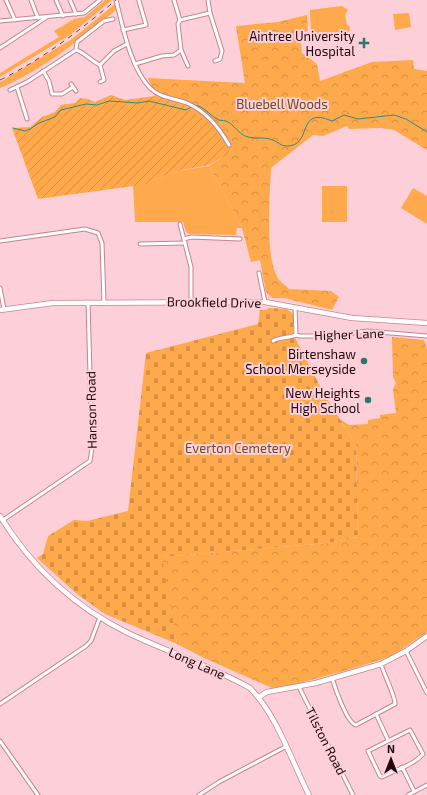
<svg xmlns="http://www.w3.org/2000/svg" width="427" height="795" font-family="'Exo 2',sans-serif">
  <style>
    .grass { fill: #fea94b }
    .forest { fill: url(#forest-crowns) }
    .cemetery { fill: url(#cemetery-stones) }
    .garden { fill: url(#garden-furrows) }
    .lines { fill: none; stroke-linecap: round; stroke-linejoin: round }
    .stream { stroke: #2d8d85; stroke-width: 1 }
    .street-casing { stroke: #c68391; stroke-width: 5 }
    .secondary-casing { stroke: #c68391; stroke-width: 6 }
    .street { stroke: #fff; stroke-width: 3 }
    .secondary { stroke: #fff; stroke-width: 4.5 }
    .rail { stroke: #62444b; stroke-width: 1; stroke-dasharray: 5 5; stroke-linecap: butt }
    .poi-dot { fill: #2e756e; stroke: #fdd0d9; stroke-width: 1.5 }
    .labels { text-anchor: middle; stroke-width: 4; stroke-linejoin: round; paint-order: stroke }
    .poi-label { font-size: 13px; fill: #21090f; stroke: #fdd0d9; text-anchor: end }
    .park-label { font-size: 13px; fill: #6e4a23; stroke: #fdd0d9 }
    .street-label { font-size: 13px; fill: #21090f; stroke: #fdd0d9 }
  </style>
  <defs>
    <pattern id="forest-crowns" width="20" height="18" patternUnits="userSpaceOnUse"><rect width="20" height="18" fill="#fea94b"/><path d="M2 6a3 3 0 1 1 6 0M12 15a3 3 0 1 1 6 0" fill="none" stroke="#d99040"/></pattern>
    <pattern id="cemetery-stones" width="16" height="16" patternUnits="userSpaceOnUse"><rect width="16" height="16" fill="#fea94b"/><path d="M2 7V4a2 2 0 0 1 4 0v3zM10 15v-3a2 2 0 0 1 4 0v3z" fill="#d99040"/></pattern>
    <pattern id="garden-furrows" width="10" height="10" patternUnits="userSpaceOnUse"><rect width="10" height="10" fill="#fea94b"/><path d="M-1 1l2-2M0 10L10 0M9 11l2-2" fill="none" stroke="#d99040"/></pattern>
  </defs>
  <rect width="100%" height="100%" fill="#fdd0d9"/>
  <g class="grass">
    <path d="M105,0H112L70,35L0,77V73L59,37L54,31L74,19L85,17Z"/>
    <path d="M115,4L116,10C80,39 43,70 0,88V82L72,39Z"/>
    <path d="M342,6L348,10L345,15L347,25L350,27L349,33L311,36L310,10Z"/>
    <path d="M409,13L411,27L395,30L393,14Z"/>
    <path d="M209,166L242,228H237L236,235L189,234L186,232L183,222H135L133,185L148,184L155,179L178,171Z"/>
    <rect x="322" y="186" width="25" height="36"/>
    <path d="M413,188L427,196V224L401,208Z"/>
  </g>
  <g class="forest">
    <path d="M307,15L308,31L300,33L302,53L317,64L320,81L372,62L413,60L414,69L427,71V150L394,130L381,128L349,129L347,126L323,136L313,135L271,168C270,196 264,258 279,280C282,283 286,286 289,289L331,291L339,297L332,310L284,298H272L266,292L260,260L251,262L242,228L209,166L230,153L188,107L155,96L148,78L245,83L236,26L278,22Z"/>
    <path d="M392,337L424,340L427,348V632L392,656L348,670L292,685L272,688L202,657L177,644L161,557L328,543L358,537L356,445L340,419L349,425L368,424V420L380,418V415L396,413L393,389L396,383L393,377Z"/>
  </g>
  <path class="cemetery" d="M269,308L287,309L293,314V334L323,392L356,445L358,537L328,543L162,557L177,644L105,614L77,594L37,558L43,554L48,536L74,520L87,521L128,511L146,353L258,324L260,310H266Z"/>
  <path class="garden" d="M111,95L125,100L155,96L188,107L210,124L231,153L209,165L178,171L155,179L148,184L38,199L12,128L30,127L42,117L55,112L61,105L75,103L80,98L88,99L95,102Z"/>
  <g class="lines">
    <g class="stream">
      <path d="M194,105C204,106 208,114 217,119C219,121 223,120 226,121C234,124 239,135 248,137C255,139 263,137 270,139C275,140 281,146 286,146C314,147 295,105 332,121L344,115L358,119L394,115L406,119L427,132"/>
      <path d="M13,128L25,131L30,129L39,123L55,117L61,110L86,104L97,105L109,101L138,103L149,101L186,110L191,107"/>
    </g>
    <g class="street-casing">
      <g id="street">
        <path d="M6,0L15,20"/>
        <path d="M31,0L38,18"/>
        <path d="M56,0L63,16"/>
        <path d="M70,0L76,14"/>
        <path d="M116,0C123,27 130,67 150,88C161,99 176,98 189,104C206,112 220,129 229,145"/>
        <path d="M174,0L180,20"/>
        <path d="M210,13L222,51L220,59L215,61"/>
        <path d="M0,21L84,13L100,0"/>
        <path d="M123,30L146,25L139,1"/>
        <path d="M0,48L47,17"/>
        <path d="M76,50L77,42L104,21L113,19"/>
        <path d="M181,50L188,66"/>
        <path d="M135,64L162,56L174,55L181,50L178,24L180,20L210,13L208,0"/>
        <path d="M43,71L49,81L52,94H62L73,87"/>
        <path d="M100,82L104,80L100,65"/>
        <path d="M71,84L76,91"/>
        <path d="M17,87L27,119"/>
        <path d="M10,90L27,82L76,50C84,52 91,61 100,65L114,51L127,44"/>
        <path d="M180,224L191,267V301"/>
        <path d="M184,239L191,237L240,239"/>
        <path d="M0,241L85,229L98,233L102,243L104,302"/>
        <path d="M140,244L185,243"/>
        <path d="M259,273L265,302"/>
        <path d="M0,288L4,309"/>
        <path d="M295,307L296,335L300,336H333L367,331L427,336"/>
        <path d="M273,341C278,337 289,338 296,335"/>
        <path d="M3,520L90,461L92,448L88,302"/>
        <path d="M406,651L427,693"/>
        <path d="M332,678C335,688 347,723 356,725L395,704C396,698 383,672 381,664"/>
        <path d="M299,687L353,795"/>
        <path d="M0,704L86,646L91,641L100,617"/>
        <path d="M376,714L388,740"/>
        <path d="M410,730L423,754C414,765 395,770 382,777L380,776L368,751Z"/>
        <path d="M0,741L38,795"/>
        <path d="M402,767L414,791"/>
        <path d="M199,795L219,782L285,747"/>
        <path d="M408,795L427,785"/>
      </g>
    </g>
    <g class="secondary-casing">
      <g id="secondary">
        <path d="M0,310L53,303L265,302L352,318L427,323"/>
        <path d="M0,516C32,568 73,606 128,633C168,652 211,666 250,688C278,717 291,760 309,795"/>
        <path d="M259,697L267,692L316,683L381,664L406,651L427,636"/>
      </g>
    </g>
    <use href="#street" class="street"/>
    <use href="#secondary" class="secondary"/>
    <path class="rail" d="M0,80C43,59 79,31 116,0"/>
  </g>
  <g class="poi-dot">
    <path d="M362 37h4v4h4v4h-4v4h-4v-4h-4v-4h4z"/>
    <circle cx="364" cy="361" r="4"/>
    <circle cx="368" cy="400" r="4"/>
  </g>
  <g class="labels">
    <g class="poi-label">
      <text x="355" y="41">Aintree University<tspan x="355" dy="15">Hospital</tspan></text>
      <text x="356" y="359">Birtenshaw<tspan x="356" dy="15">School Merseyside</tspan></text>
      <text x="360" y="398">New Heights<tspan x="360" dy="15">High School</tspan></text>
    </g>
    <g class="park-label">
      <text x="282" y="109">Bluebell Woods</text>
      <text x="238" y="453">Everton Cemetery</text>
    </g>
    <g class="street-label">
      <text transform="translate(214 302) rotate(1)" y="5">Brookfield Drive</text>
      <text transform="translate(349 334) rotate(-2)" y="5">Higher Lane</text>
      <text transform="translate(91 410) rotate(-91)" y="5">Hanson Road</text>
      <text transform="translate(197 663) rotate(24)" y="5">Long Lane</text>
      <text transform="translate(326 741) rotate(63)" y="5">Tilston Road</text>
    </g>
  </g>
  <g transform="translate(391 759)" stroke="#fdd0d9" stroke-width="3" paint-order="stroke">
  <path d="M0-3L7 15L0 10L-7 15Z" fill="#21090f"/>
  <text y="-6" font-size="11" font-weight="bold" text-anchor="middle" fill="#21090f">N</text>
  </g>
</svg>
